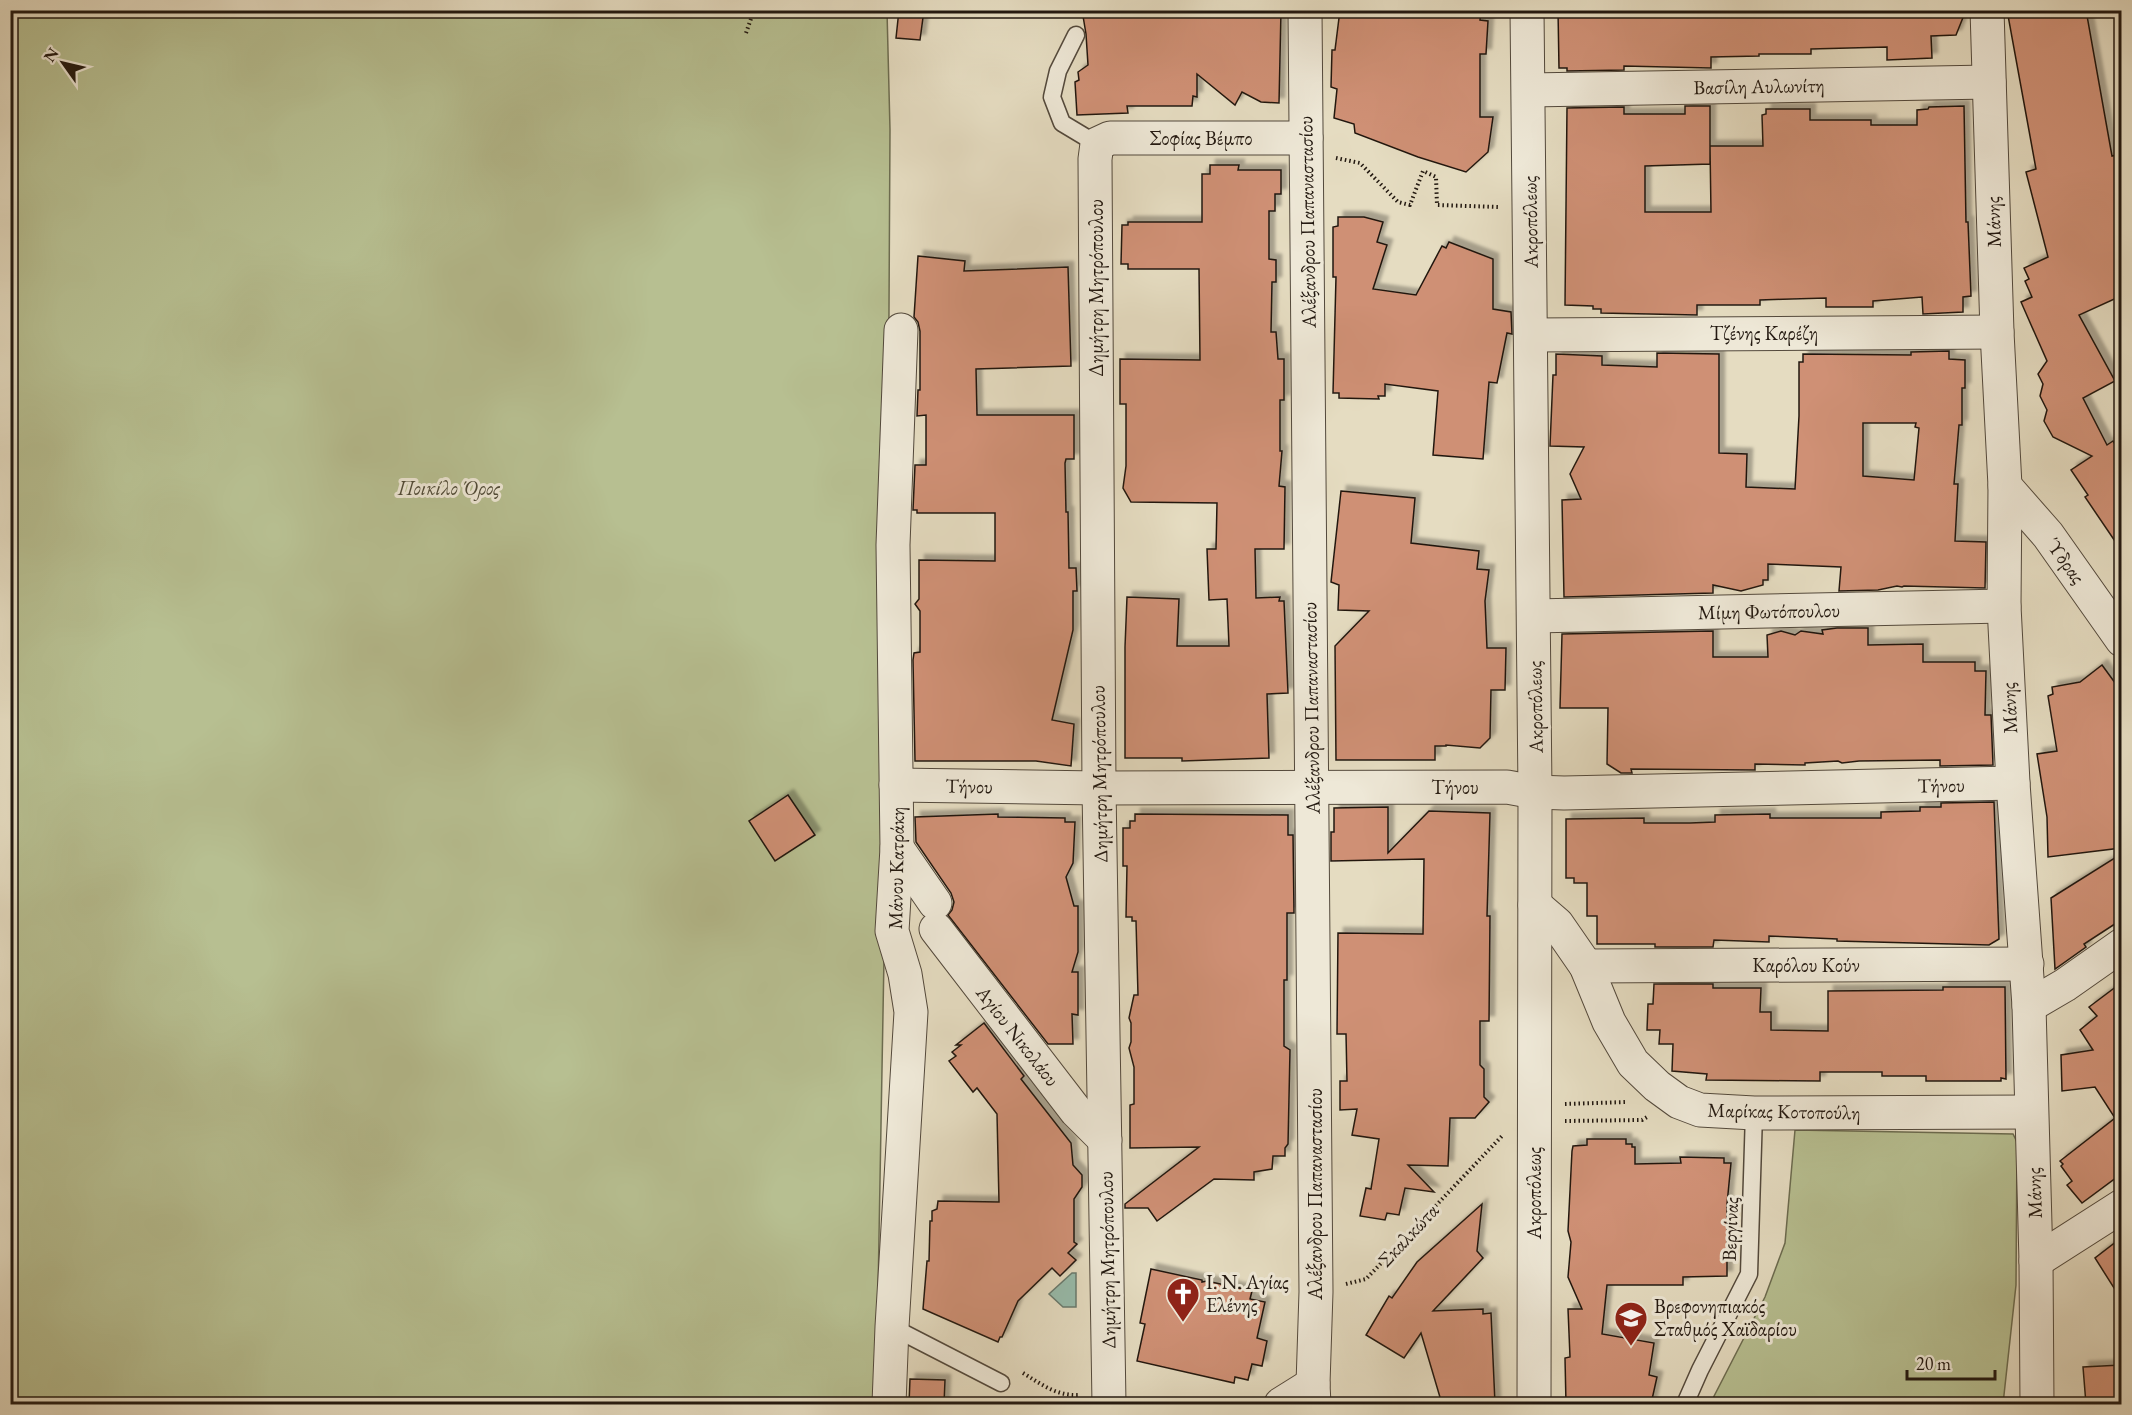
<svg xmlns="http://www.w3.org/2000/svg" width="2132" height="1415" font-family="'EB Garamond',serif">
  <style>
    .green { fill: #b7bf91; stroke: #6c6c50; stroke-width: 1.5 }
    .water { fill: #97bcac; stroke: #687a6e; stroke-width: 1.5 }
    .building { fill: #cf9074; stroke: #221810; stroke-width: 1.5; fill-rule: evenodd; filter: url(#shadow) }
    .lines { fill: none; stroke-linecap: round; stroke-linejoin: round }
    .lane-casing { stroke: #53493c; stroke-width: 19 }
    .street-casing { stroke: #53493c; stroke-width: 35 }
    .path { stroke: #221810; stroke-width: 4; stroke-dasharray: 1.5 3; stroke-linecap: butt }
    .lane { stroke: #eee8d7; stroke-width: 16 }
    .street { stroke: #eee8d7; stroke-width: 33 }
    .labels { text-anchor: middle; stroke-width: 6; stroke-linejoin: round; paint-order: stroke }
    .street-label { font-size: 20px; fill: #221810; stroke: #eee8d7 }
    .park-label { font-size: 20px; font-style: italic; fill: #4f4a37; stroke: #eee8d7 }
    .poi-label { font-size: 20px; fill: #221810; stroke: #eee8d7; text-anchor: start }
  </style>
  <defs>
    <filter id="shadow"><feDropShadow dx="5.5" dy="-5.5" stdDeviation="1.5" flood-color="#0004"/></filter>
  </defs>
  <rect width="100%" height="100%" fill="#e5dcc1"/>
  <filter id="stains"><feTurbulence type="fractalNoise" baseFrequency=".00333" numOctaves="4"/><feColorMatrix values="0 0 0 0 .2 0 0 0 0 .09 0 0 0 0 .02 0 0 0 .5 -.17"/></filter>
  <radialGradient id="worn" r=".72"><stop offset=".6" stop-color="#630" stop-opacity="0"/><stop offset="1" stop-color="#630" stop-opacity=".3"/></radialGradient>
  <g class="green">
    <path d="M10,11H887L890,130L886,846L876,1404H11Z"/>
    <path d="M1795,1130L2013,1134L2017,1142L2016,1285L2003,1404H1710L1765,1297L1785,1243Z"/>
  </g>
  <path class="water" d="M1072,1273H1076V1307H1063L1049,1294Z"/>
  <g class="building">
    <path d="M899,10H924L920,40L896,38Z"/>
    <path d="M1082,10H1281L1279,103L1261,102L1242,92L1235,105L1197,74V97L1193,96L1192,106H1127L1128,113L1077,115L1075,82L1079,80L1078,72L1088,65L1086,34Z"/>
    <path d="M1340,10H1481L1480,20L1488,21L1486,54H1480V117H1493L1488,152L1466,172L1418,157L1355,133L1354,124L1334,118L1337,89L1331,87L1332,50H1335Z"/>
    <path d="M1558,10H1966L1956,35L1931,36L1932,58L1887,60V47L1811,49V54H1759V56L1711,57V68L1624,66V70L1567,71V68H1559Z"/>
    <path d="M2007,10H2086L2112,156L2117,155L2121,171V296L2079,315L2115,381L2083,398L2107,445L2113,441L2121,455V550L2085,497L2088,495L2071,470L2092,456L2053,437L2044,421L2047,410L2040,396L2043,384L2038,374L2047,361L2021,302L2032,297L2025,281L2029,279L2024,268L2048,257L2026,172L2036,169Z"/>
    <path d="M1685,106H1710V164L1645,166V212H1711L1710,146H1763L1762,115L1766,114V109H1810V120H1871V125H1917V110L1928,109L1929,107L1964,106L1966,222H1968L1971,296L1963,297V312L1923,314L1922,297L1873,301V307H1826V298L1760,300V305H1697V315L1601,313V309H1593V306L1565,305L1567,108L1624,107V114H1685Z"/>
    <path d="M1210,165H1239L1238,170H1281V194H1275V211H1269V259L1276,260V282H1272L1271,332H1276L1278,359H1284V400H1280V451H1282L1279,486L1285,487L1284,549H1255L1256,598L1280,597L1279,601H1284L1288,693L1267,694L1269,758L1182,761V758H1125V647L1127,597L1179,599L1177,646H1229L1227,599L1209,600L1207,549H1216L1217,503L1131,502L1123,488L1126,466V404H1120V359L1200,360L1199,269H1128V264H1121L1122,225H1128V222H1202V174H1210Z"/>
    <path d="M1338,217H1364L1383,222L1377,242L1387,245L1373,289L1416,295L1442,246L1446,248L1449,242L1493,259V309L1511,312L1512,334L1507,333L1497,383L1489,382L1483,459L1433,455L1438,391L1385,384V396H1378L1379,399L1339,398V393H1333L1336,277H1333V227L1338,226Z"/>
    <path d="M918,256L965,261L964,271L1068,267L1071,366L976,369L977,415H1074V459H1066L1065,463L1066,512H1068L1069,568H1076L1077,591H1073V630L1052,720L1074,724L1071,766L1036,761H915L913,660L914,653L920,652V611L915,604L919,599V560L995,561V513H917V510H913L915,465H926V415L917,416L918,390H920V331L918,322L914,317Z"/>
    <path d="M1949,351V359L1965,360V388H1962V425H1959L1954,484H1958L1955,541L1986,542L1985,588L1904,586L1902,587L1897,586L1878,590L1839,591L1841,567L1768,564V580H1763V585L1741,591L1713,585V593L1564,597L1562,500L1581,499L1570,474L1584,447L1550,446L1553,375H1556V354L1602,356V365L1657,367V353L1719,354V453L1747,454L1746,487L1795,489L1799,416V362H1803V354L1911,355V352ZM1863,423H1916L1915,427L1919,428L1914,480L1863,476Z"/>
    <path d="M1341,491L1415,498L1411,543L1479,551L1477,569L1489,570L1485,601L1487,648H1506L1505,690H1491L1490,738L1480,748L1446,745V746H1435V760H1336L1335,646L1369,611L1338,610L1339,585L1331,582Z"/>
    <path d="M1837,628H1868V645L1923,644V662H1975V671H1986L1985,715H1991L1993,765L1940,766V760L1859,761L1842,763L1838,761L1805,763V765L1755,764V770L1631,769L1632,773H1621L1607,764L1608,708H1560L1562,634L1713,631V657H1768L1767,635L1781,631L1795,635L1801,631L1823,634L1822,630Z"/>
    <path d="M2102,665L2121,691V848L2048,857L2047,817L2037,754L2057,751L2048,696L2053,694L2052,687L2080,682Z"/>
    <path d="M788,795L815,835L775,861L749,821Z"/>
    <path d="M1994,802L1999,939L1989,945L1837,941V939L1769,936V942L1714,940L1713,947H1655V944H1597V916H1587V883H1574V878H1566V819L1644,818V823H1690L1715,822V815L1770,814V818H1881V812L1920,811V807H1941V803Z"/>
    <path d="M1388,807V853L1429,811L1490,813L1487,916H1490L1489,1021H1480V1065L1484,1069V1097L1489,1102L1475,1118H1450L1448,1166L1408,1165L1434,1192L1405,1188L1399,1215L1387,1213L1385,1220L1360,1216L1366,1188L1371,1189L1379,1139L1352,1135L1357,1109L1340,1110V1081H1347L1346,1034H1337L1338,933L1423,934L1424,859L1331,861V832H1334V808Z"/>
    <path d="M998,814V817L1065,818V822H1075L1073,863L1066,877L1074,906H1078V952L1072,972H1078V1015L1072,1014L1073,1044H1048L948,915L952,910L954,902L951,893L916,842L915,817Z"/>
    <path d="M1135,814L1288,815V835H1293L1294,913H1287V980H1284V1046L1290,1050L1288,1144L1285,1148V1156H1273L1272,1169L1254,1172V1180L1214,1179L1157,1221L1148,1208H1125V1204L1199,1147L1130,1148V1105L1134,1104V1067L1129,1048L1131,1042V1023L1129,1018L1134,995H1138L1136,921H1132V917H1126L1127,866H1123V828H1130V821H1135Z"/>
    <path d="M2121,854V920L2084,944L2086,947L2055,969L2051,898Z"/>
    <path d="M2121,983V1174L2082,1203L2067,1185L2072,1181L2061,1166L2063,1164L2060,1161L2115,1118L2095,1087L2062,1091L2061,1055L2093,1050L2080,1030L2097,1016L2089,1007Z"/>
    <path d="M1654,984H1713V988H1761L1760,1012H1771V1030L1828,1031V991L1943,990V987H2005L2006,1079L2001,1078V1081H1926V1076H1882V1072H1820V1081L1706,1080L1707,1074L1672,1071L1673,1044H1659L1660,1030H1647L1648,1004H1653Z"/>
    <path d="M984,1023L1024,1076L1021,1079L1071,1143L1073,1165L1082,1175V1187L1074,1199V1242L1077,1244L1068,1253L1076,1260L1060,1276L1052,1268L1018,1301L1002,1337H1000L998,1342L923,1309L927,1261H929L930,1221H932V1211L937,1209L938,1201L999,1202L997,1114L977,1088L973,1092L949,1061L956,1056L952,1052L961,1045H956Z"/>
    <path d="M1587,1139H1626V1144H1632V1147H1635V1164L1681,1163L1680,1157L1724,1158V1163H1731L1727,1204V1276L1683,1277V1285H1607L1602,1334L1654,1343L1649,1375L1657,1377L1651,1404H1566L1565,1358L1570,1357L1568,1309H1582L1568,1277L1571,1242L1568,1231L1572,1151L1573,1146L1587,1145Z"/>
    <path d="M1482,1204L1477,1251L1483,1258L1433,1311L1483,1309V1314L1491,1313L1495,1404H1442L1421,1333L1404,1358L1366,1335L1389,1296L1392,1298L1417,1262Z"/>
    <path d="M2121,1238V1299L2095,1258Z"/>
    <path d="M1151,1269L1202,1280V1282L1207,1281L1252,1291L1250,1299L1265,1302L1257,1338L1267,1341L1262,1366L1252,1364L1248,1380L1235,1377L1234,1383L1137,1361L1145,1324L1140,1323Z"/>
    <path d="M2121,1365V1404H2086L2083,1367Z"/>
    <path d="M910,1379L945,1380L944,1404H909Z"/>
  </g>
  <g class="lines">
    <g class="lane-casing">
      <g id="lane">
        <path d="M1076,35L1058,71L1052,97L1062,123L1097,144"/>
        <path d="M892,1327L1001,1383"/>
        <path d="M1685,1404L1700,1370L1749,1274L1754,1113"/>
      </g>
    </g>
    <g class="street-casing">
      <g id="street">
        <path d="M1305,10L1316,1292L1313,1384L1314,1404"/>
        <path d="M1527,10L1535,792L1534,1404"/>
        <path d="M1987,10L1997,332L2005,486L2004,606L2013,783L2029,1006L2036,1261L2037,1404"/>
        <path d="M1529,90L1989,82"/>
        <path d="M1532,335L1997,332"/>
        <path d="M2005,486L2048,535L2122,640"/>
        <path d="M1534,616L2004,606"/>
        <path d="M896,785L1099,788L1507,787L1535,792L1564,793L2013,783"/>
        <path d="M897,848L935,903"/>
        <path d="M1535,905L1557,924L1586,966L1609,1022L1633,1063L1657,1086L1679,1102L1700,1110L1754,1113L2031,1112"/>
        <path d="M936,929L1076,1111L1105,1140"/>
        <path d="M1586,966L2027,964"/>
        <path d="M2029,1006L2065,985L2122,945"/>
        <path d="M2036,1261L2122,1206"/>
        <path d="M889,1404L892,1327L911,1012L905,974L892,931L897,848L893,545L901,330"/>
        <path d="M1109,1404L1099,788L1095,159L1097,144L1110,138H1306"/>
        <path d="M1281,1404L1313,1384"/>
      </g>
    </g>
    <g class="path">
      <path d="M746,33L754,10"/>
      <path d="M1336,158L1360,163L1398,202L1410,205L1423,171L1436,177L1437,205L1499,207"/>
      <path d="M1565,1104L1627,1102"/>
      <path d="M1565,1121L1642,1120L1647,1117"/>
      <path d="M1346,1284L1366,1279L1502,1136"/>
      <path d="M1023,1373C1041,1384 1056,1396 1079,1395"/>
    </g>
    <use href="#lane" class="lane"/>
    <use href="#street" class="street"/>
  </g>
  <defs>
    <g id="church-pin" transform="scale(1.725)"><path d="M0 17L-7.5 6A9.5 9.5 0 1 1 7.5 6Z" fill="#8f2418" stroke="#eee8d7"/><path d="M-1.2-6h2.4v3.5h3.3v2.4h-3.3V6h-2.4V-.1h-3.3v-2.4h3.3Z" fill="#fff"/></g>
    <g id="school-pin" transform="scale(1.725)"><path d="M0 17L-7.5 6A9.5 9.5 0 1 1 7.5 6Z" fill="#8f2418" stroke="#eee8d7"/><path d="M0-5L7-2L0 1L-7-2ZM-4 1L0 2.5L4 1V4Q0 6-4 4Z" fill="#fff"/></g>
  </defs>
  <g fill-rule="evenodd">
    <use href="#church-pin" x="1183" y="1294"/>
    <use href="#school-pin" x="1631" y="1318"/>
  </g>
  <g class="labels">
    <g class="street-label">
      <text transform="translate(1759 86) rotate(-1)" y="7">Βασίλη Αυλωνίτη</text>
      <text x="1201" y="145">Σοφίας Βέμπο</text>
      <text transform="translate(1307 222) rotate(-91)" y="7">Αλέξανδρου Παπαναστασίου</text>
      <text transform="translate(1530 222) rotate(-91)" y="7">Ακροπόλεως</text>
      <text transform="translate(1993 222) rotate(-92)" y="7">Μάνης</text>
      <text transform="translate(1096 288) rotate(-90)" y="7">Δημήτρη Μητρόπουλου</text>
      <text x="1764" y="340">Τζένης Καρέζη</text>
      <text transform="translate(2066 561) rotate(54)" y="7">Ύδρας</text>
      <text transform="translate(1769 611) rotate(-1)" y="7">Μίμη Φωτόπουλου</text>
      <text transform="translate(1535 707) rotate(-91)" y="7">Ακροπόλεως</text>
      <text transform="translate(1311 708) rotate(-91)" y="7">Αλέξανδρου Παπαναστασίου</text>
      <text transform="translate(2009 708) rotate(-93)" y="7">Μάνης</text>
      <text transform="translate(1099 774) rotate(-91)" y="7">Δημήτρη Μητρόπουλου</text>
      <text transform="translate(1941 785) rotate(-1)" y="7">Τήνου</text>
      <text transform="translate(969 786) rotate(1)" y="7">Τήνου</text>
      <text x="1455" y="794">Τήνου</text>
      <text transform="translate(896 868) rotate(-89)" y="7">Μάνου Κατράκη</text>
      <text x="1806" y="972">Καρόλου Κούν</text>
      <text transform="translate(1018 1036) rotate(52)" y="7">Αγίου Νικολάου</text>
      <text transform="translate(1784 1111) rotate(1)" y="7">Μαρίκας Κοτοπούλη</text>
      <text transform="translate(1534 1193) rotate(-90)" y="7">Ακροπόλεως</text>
      <text transform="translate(2034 1193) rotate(-92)" y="7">Μάνης</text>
      <text transform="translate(1315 1194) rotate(-90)" y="7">Αλέξανδρου Παπαναστασίου</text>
      <text transform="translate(1730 1229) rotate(-88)" y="7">Βεργίνας</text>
      <text transform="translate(1408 1235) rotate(-47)" y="7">Σκαλκώτα</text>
      <text transform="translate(1107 1260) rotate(-91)" y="7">Δημήτρη Μητρόπουλου</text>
    </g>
    <g class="park-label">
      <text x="449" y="495">Ποικίλο Όρος</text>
    </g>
    <g class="poi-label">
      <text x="1206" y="1289">Ι. Ν. Αγίας<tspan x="1206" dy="23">Ελένης</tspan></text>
      <text x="1654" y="1313">Βρεφονηπιακός<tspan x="1654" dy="23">Σταθμός Χαϊδαρίου</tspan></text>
    </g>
  </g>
  <rect width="2132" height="1415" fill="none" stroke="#e5dcc1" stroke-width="36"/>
  <rect x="12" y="12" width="2108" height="1391" fill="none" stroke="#221810" stroke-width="3"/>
  <rect x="18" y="18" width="2096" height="1379" fill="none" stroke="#221810" stroke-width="1.5"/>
  <g transform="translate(63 63) rotate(304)" stroke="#eee8d7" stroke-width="4.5" paint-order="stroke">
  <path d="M0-4.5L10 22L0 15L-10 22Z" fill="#221810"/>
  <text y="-9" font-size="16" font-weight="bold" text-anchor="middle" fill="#221810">N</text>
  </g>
  <path d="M1907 1370v9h88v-9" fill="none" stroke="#221810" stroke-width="3"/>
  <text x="1916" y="1370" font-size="18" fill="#221810" stroke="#eee8d7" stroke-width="4.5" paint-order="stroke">20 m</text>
  <rect width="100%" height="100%" filter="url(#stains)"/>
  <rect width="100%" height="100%" fill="url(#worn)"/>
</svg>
